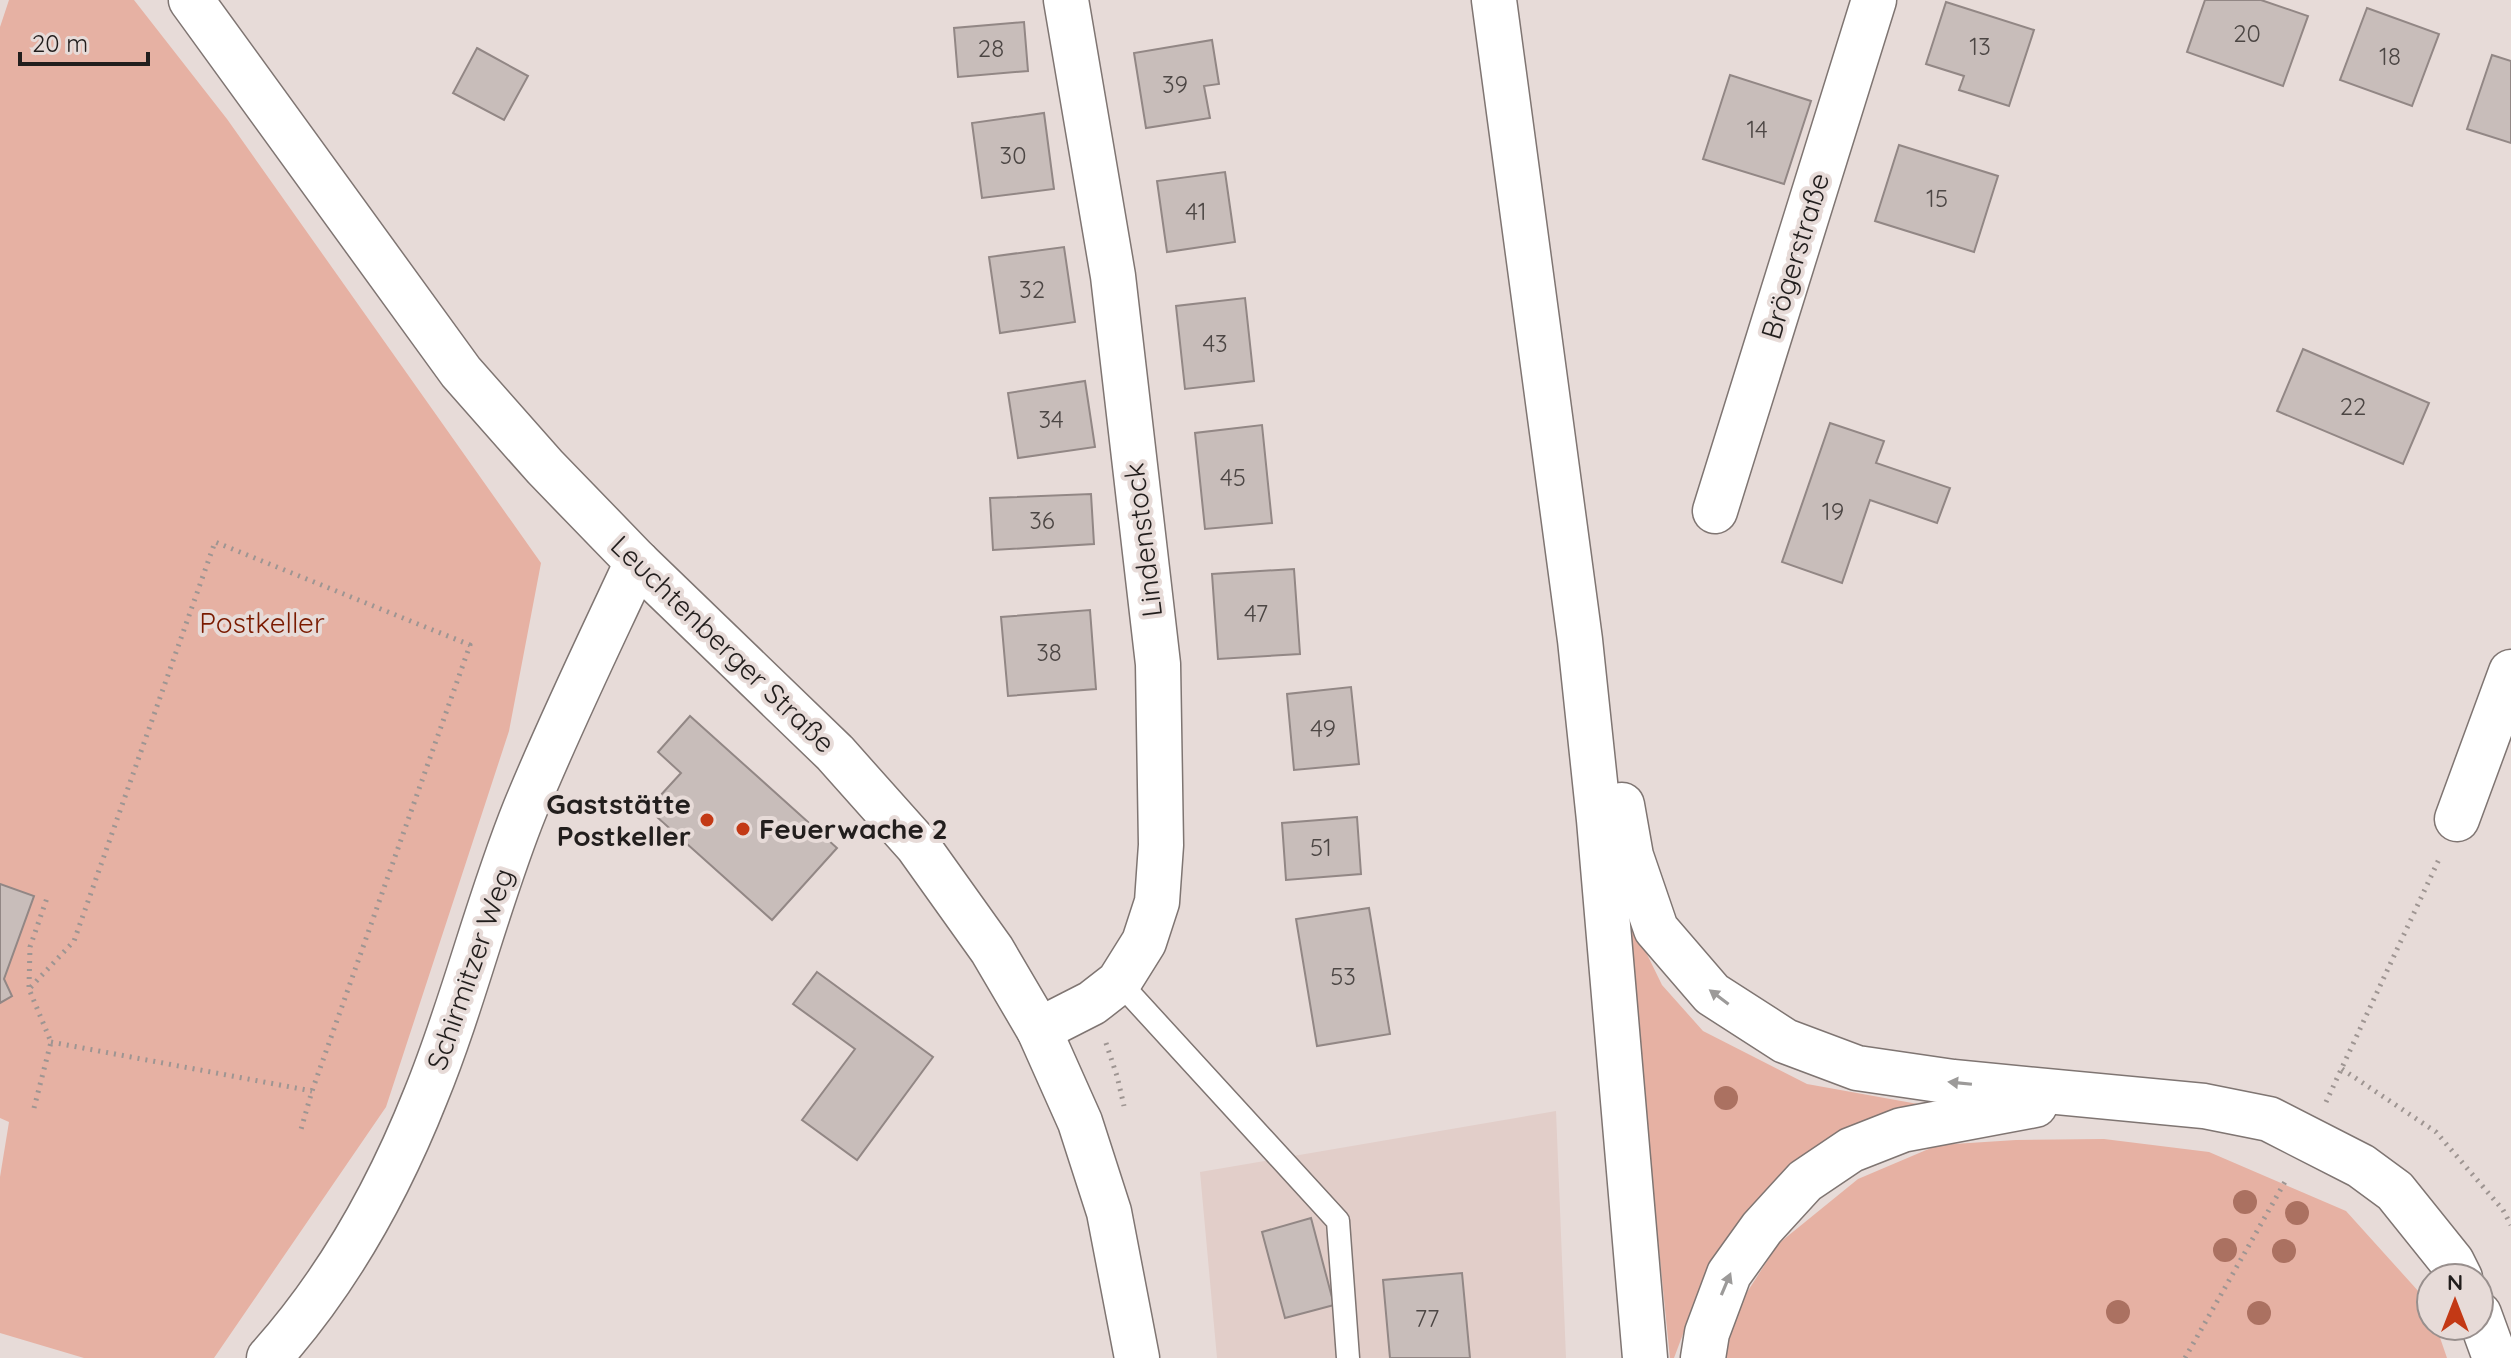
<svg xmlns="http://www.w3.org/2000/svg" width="2511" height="1358" font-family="Quicksand,sans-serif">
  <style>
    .built { fill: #e2cec9 }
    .green { fill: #e6b1a3 }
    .building { fill: #c8bdba; stroke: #928785; stroke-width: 2 }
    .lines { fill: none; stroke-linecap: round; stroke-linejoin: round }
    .service-casing { stroke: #7f7572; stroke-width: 25 }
    .minor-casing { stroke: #7f7572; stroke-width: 47 }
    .tertiary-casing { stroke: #7f7572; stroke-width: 47 }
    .primary-casing { stroke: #7f7572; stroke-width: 47 }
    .path { stroke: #9e9592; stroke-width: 5; stroke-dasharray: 2 6; stroke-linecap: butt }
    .service { stroke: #fff; stroke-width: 22 }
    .minor { stroke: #fff; stroke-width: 44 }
    .tertiary { stroke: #fff; stroke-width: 44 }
    .primary { stroke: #fff; stroke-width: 44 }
    .tree { fill: #ab7161 }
    .oneway { fill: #9c9a99 }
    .poi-dot { fill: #c33915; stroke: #e7dbd8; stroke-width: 3 }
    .labels { text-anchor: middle; stroke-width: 8; stroke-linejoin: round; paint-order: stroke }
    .number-label { font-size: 24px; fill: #4c4644 }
    .street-label { font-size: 28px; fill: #221e1d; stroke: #e7dbd8 }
    .park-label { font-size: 28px; fill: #7a1a00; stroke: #e7dbd8 }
    .poi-label { font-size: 28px; font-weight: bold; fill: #221e1d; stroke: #e7dbd8; text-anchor: end }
  </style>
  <rect width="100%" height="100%" fill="#e7dbd8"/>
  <path class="built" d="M1556,1111L1566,1358H1217L1200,1172Z"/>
  <g class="green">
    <path d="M9,0H134L227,119L541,563L509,731L386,1107L214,1358H84L0,1333V1177L9,1122L0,1118V27Z"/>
    <path d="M1624,907L1662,985L1703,1031L1807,1084L1929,1106L1701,1286L1674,1358H1670Z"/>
    <path d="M2104,1139L2209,1152L2346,1211L2429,1303L2431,1326H2436L2447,1358H1724L1735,1311L1778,1244L1858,1179L1938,1145L2016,1140Z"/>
  </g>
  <g class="building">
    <path d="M2205,0H2261L2308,16L2283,86L2187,52Z"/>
    <path d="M1946,2L2034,30L2009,106L1959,90L1964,76L1926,64Z"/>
    <path d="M2367,8L2439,34L2412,106L2340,80Z"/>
    <path d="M1024,22L1028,71L958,77L954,28Z"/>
    <path d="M1212,40L1219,84L1204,86L1210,118L1146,128L1134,53Z"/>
    <path d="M477,48L528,76L504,120L453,93Z"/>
    <path d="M2492,55L2511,61V143L2467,129Z"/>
    <path d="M1730,75L1811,101L1784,184L1703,159Z"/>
    <path d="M1044,113L1054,189L982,198L972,123Z"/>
    <path d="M1899,145L1998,176L1974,252L1875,221Z"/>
    <path d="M1225,172L1235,242L1167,252L1157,181Z"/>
    <path d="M1064,247L1075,322L1000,333L989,257Z"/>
    <path d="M1245,298L1254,381L1185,389L1176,306Z"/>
    <path d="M2303,349L2429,403L2403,464L2277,411Z"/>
    <path d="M1085,381L1095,447L1018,458L1008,393Z"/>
    <path d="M1830,423L1884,441L1876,463L1950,488L1937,523L1870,500L1842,583L1782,562Z"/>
    <path d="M1262,425L1272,523L1205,529L1195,433Z"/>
    <path d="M1091,494L1094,544L993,550L990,498Z"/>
    <path d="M1294,569L1300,654L1218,659L1212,574Z"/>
    <path d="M1090,610L1096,689L1008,696L1001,617Z"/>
    <path d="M1351,687L1359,764L1294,770L1287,694Z"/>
    <path d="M690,716L837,848L772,920L648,809L681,773L658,752Z"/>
    <path d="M1357,817L1361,874L1286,880L1282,823Z"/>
    <path d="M0,884L34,896L4,979L12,996L0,1003Z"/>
    <path d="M1369,908L1390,1034L1317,1046L1296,919Z"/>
    <path d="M817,972L933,1057L857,1160L802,1120L855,1049L793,1004Z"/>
    <path d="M1311,1218L1334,1305L1285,1318L1262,1232Z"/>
    <path d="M1462,1273L1470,1358H1390L1383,1280Z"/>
  </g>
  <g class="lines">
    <g class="service-casing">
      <path id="service" d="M1119,982L1338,1221L1348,1358"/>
    </g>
    <g class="minor-casing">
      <g id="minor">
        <path d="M1715,511L1874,0"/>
        <path d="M2457,819L2511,672"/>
        <path d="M1039,1030L1092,1003L1119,982L1144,942L1157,902L1161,845L1158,664L1113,276L1066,0"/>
        <path d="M269,1358C338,1281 388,1191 426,1095C464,1002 487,903 525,809C559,726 599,644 637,562"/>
      </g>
    </g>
    <g class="tertiary-casing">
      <path id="tertiary" d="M191,0L461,372L545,467L637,562L835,753L917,845L992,950L1039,1030L1080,1122L1109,1212L1137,1358"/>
    </g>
    <g class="primary-casing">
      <g id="primary">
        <path d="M1494,0L1580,640L1599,820L1645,1358"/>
        <path d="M1622,805L1631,856L1656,929L1712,994L1785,1041L1857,1068L1953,1082L2204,1106L2269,1119L2361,1166L2395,1191L2452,1262L2460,1278"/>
        <path d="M2479,1314L2495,1358"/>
        <path d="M1703,1358L1707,1333L1729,1274L1762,1228L1805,1181L1851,1150L1902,1130L2035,1105"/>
      </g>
    </g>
    <g class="path">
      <path d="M29,987L30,947L48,895"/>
      <path d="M51,1042L312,1091"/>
      <path d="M1106,1043L1117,1076L1124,1106"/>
      <path d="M2342,1069L2436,1132L2503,1210L2511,1225"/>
      <path d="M2326,1102L2440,857"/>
      <path d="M34,1108L51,1042L29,989L74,941L215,542L470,645L312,1091L300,1133"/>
      <path d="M2185,1358L2286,1180"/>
    </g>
    <use href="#service" class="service"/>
    <use href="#minor" class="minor"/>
    <use href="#tertiary" class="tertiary"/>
    <use href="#primary" class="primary"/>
  </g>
  <g class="tree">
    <circle cx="1726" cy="1098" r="12"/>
    <circle cx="2245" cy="1202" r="12"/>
    <circle cx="2297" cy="1213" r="12"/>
    <circle cx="2225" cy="1250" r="12"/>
    <circle cx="2284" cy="1251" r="12"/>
    <circle cx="2118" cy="1312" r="12"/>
    <circle cx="2259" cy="1313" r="12"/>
  </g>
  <defs><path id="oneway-solid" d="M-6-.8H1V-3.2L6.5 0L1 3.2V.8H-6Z" transform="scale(2)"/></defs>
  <g class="oneway">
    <use href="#oneway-solid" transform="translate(1719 997) rotate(-143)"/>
    <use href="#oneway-solid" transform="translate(1960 1083) rotate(-174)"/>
    <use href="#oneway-solid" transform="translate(1726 1284) rotate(-67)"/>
  </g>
  <g class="poi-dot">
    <circle cx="707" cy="820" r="8"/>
    <circle cx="743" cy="829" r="8"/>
  </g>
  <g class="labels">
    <g class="number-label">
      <text x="2247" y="42">20</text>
      <text x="1980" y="55">13</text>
      <text x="991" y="57">28</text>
      <text x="2390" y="65">18</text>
      <text x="1175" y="93">39</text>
      <text x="1757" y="138">14</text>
      <text x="1013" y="164">30</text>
      <text x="1937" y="207">15</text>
      <text x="1196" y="220">41</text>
      <text x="1032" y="298">32</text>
      <text x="1215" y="352">43</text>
      <text x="2353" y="415">22</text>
      <text x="1051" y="428">34</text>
      <text x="1233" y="486">45</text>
      <text x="1833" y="520">19</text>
      <text x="1042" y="529">36</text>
      <text x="1256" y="622">47</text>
      <text x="1049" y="661">38</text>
      <text x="1323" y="737">49</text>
      <text x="1321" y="856">51</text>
      <text x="1343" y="985">53</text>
      <text x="1427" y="1327">77</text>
    </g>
    <g class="street-label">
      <text transform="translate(1795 256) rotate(-73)" y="10">Brögerstraße</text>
      <text transform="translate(1143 540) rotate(-97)" y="10">Lindenstock</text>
      <text transform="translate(723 644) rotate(44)" y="10">Leuchtenberger Straße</text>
      <text transform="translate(470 969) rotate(-71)" y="10">Schirmitzer Weg</text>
    </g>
    <g class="park-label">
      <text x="262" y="633">Postkeller</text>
    </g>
    <g class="poi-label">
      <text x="691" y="814">Gaststätte<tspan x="691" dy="32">Postkeller</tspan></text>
      <text x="759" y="839" text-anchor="start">Feuerwache 2</text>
    </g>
  </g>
  <g transform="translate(2455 1302)"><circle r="38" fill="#e7dbd8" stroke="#988f8d" stroke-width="2"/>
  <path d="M0-6L14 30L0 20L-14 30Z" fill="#c33915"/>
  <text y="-12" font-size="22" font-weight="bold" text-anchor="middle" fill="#221e1d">N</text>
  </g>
  <path d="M20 52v12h128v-12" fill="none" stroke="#221e1d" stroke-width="4"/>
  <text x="32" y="52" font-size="24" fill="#221e1d" stroke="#e7dbd8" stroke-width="6" paint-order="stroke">20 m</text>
</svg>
